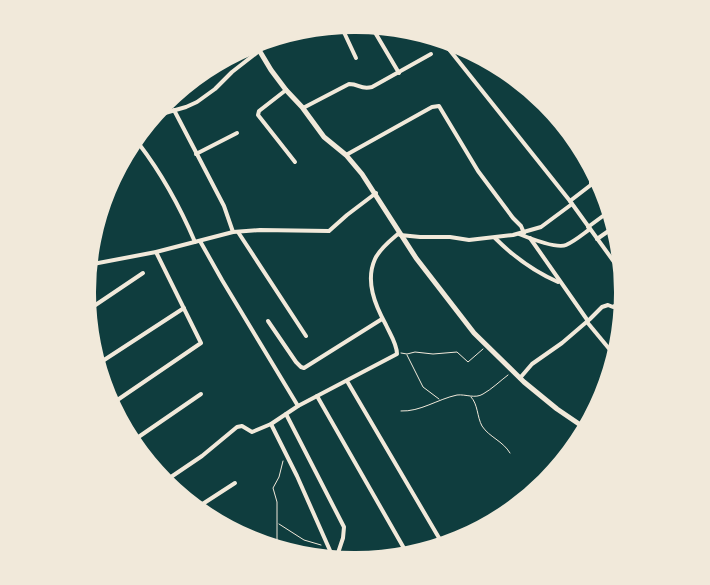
<svg xmlns="http://www.w3.org/2000/svg" width="710" height="585" font-family="'Alegreya Sans',sans-serif">
  <style>
    .lines { fill: none; stroke-linecap: round; stroke-linejoin: round }
    .path { stroke: #f1e9da; stroke-width: 1 }
    .minor { stroke: #f1e9da; stroke-width: 4 }
    .tertiary { stroke: #f1e9da; stroke-width: 5 }
  </style>
  <rect width="100%" height="100%" fill="#0f3d3e"/>
  <g class="lines">
    <g class="path">
      <path d="M401,353L407,354L415,352L433,354L457,352L468,362L483,349"/>
      <path d="M407,355L423,387L439,399"/>
      <path d="M471,397C478,404 477,417 482,426C489,437 503,441 510,453"/>
      <path d="M401,411C420,412 438,399 457,395C466,394 475,399 483,394C492,389 500,381 508,375"/>
      <path d="M279,524L304,540L321,545"/>
      <path d="M277,545V502L273,488L279,477L283,461"/>
    </g>
    <g class="minor">
      <path d="M342,28L356,58"/>
      <path d="M373,29L399,73"/>
      <path d="M444,43L570,201L617,266"/>
      <path d="M286,90L259,111L258,115L295,162"/>
      <path d="M303,108L349,84C360,84 360,90 372,87L431,54"/>
      <path d="M174,110L224,206L233,232"/>
      <path d="M158,115L186,107L197,102L215,89L232,72L259,51"/>
      <path d="M139,144C162,174 180,207 195,242"/>
      <path d="M196,154L237,133"/>
      <path d="M346,155L432,107L439,106L478,171L513,218L521,226L524,233"/>
      <path d="M591,185V174"/>
      <path d="M570,201L596,181"/>
      <path d="M588,227L607,213"/>
      <path d="M238,232L306,336"/>
      <path d="M519,234C529,238 557,249 566,245C575,241 583,234 590,229"/>
      <path d="M400,235L420,237H450L469,240L513,235L541,227L572,204"/>
      <path d="M495,238C514,257 533,271 558,282"/>
      <path d="M530,238L588,321"/>
      <path d="M597,239L610,230"/>
      <path d="M200,241L222,280L298,406"/>
      <path d="M93,264L156,252L233,232L260,230L329,231L347,215L376,193"/>
      <path d="M91,308L143,273"/>
      <path d="M268,321L296,362L301,367L304,368L382,319"/>
      <path d="M587,322L611,351"/>
      <path d="M101,362L184,308"/>
      <path d="M520,378L532,364L562,343L590,319L602,307L608,305L613,307L621,302"/>
      <path d="M347,381L442,543"/>
      <path d="M317,396L405,550"/>
      <path d="M113,403L201,343L156,252"/>
      <path d="M286,414L344,527L343,538L337,556"/>
      <path d="M271,424L297,476L332,555"/>
      <path d="M137,438L201,394"/>
      <path d="M165,481L202,456L237,427L242,426L252,432L271,424L298,406L397,354C397,344 390,334 386,325C375,305 365,281 375,259C380,248 391,240 399,233"/>
      <path d="M201,505L235,483"/>
    </g>
    <path class="tertiary" d="M256,45L271,70L286,90L302,107L324,137L346,155L362,174L416,258L474,333L524,382L557,409L582,426"/>
  </g>
  <path d="M0 0H710V585H0ZM354 34H356A258 258 0 0 1 614 292V293A258 258 0 0 1 356 551H354A258 258 0 0 1 96 293V292A258 258 0 0 1 354 34Z" fill="#f1e9da" fill-rule="evenodd"/>
</svg>
